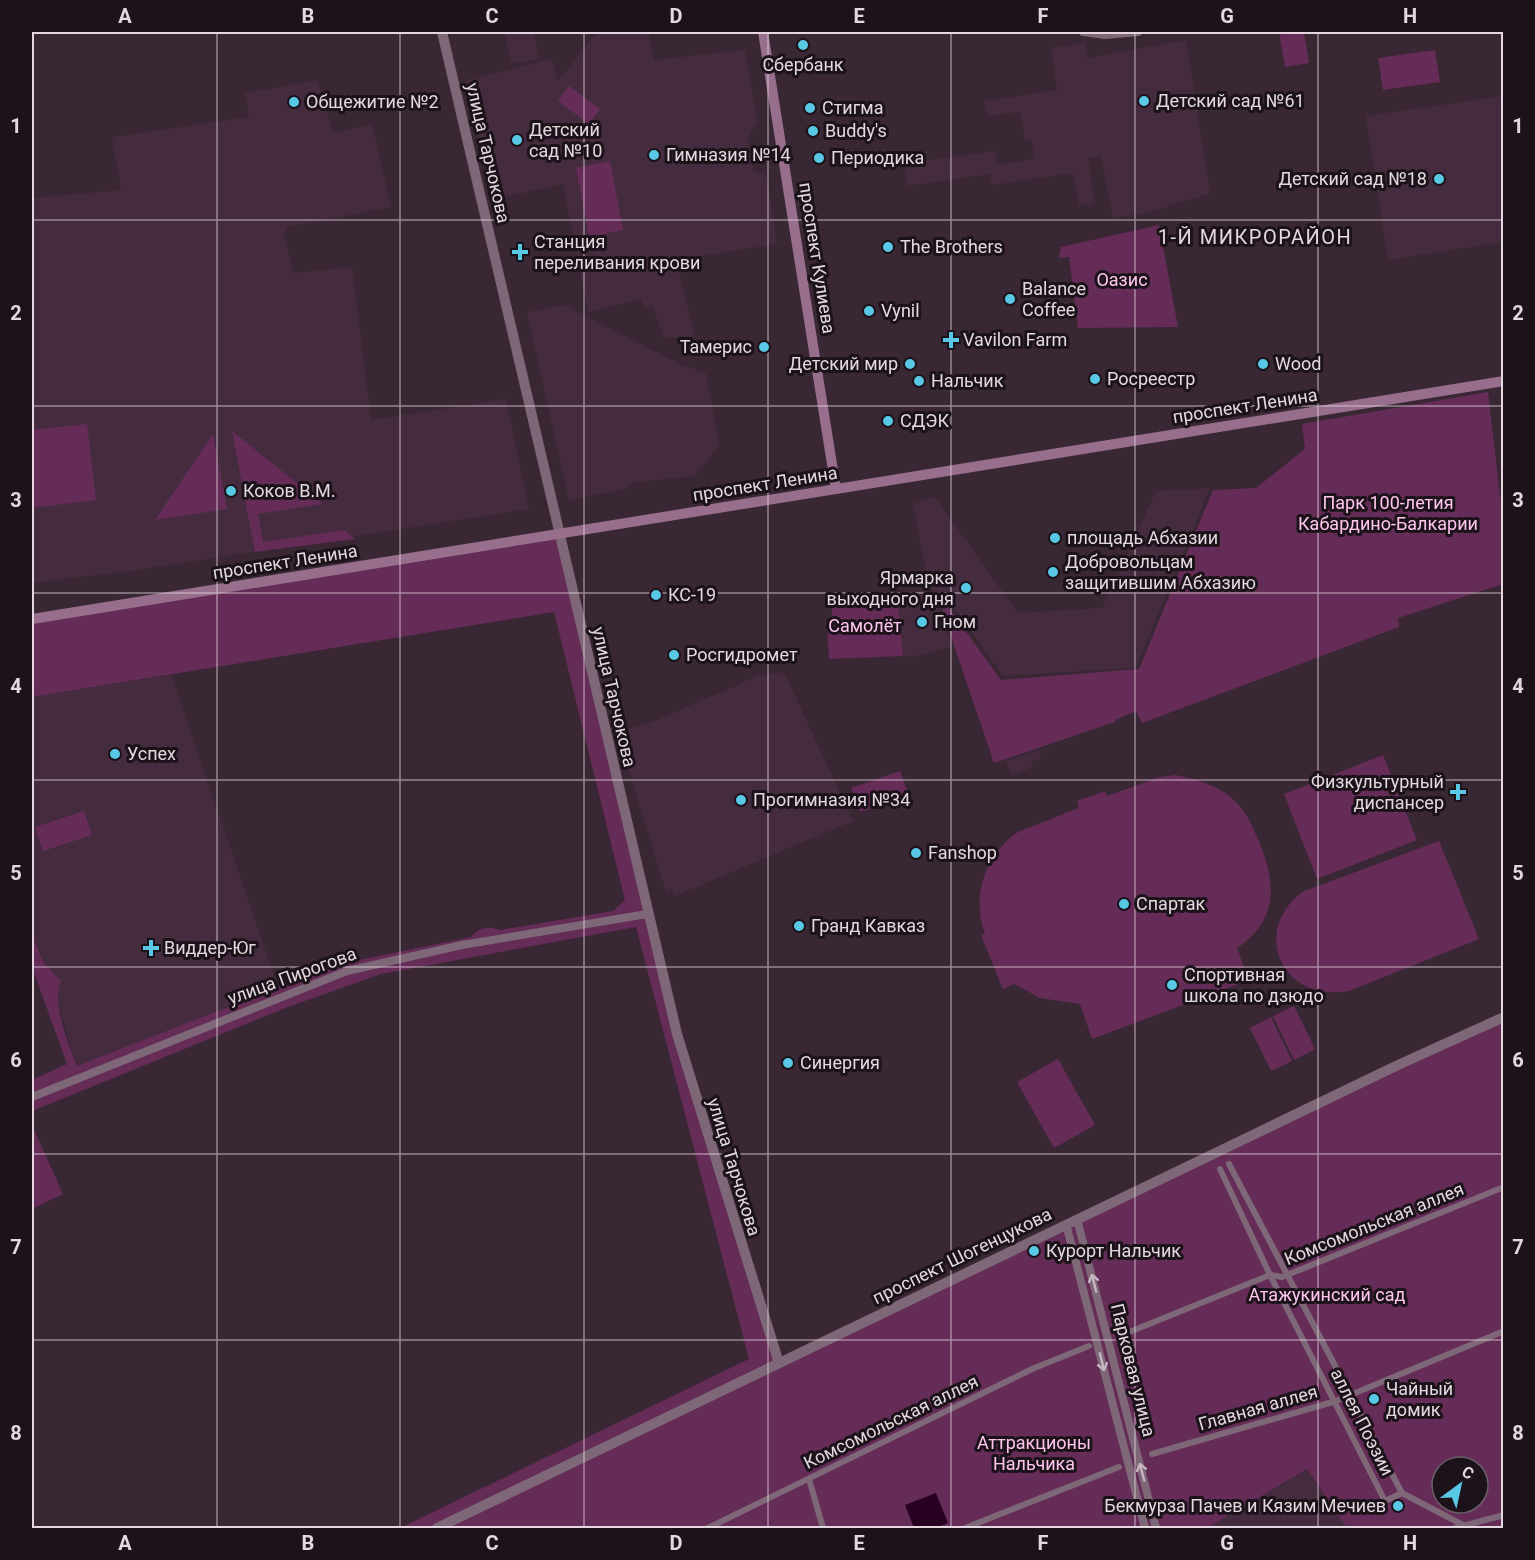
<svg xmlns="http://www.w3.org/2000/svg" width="1535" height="1560" font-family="Roboto,sans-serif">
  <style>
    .built { fill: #442c3e }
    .green { fill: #652c58; fill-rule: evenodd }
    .water { fill: #280021 }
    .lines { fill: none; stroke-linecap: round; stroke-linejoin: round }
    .pedestrian { stroke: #7e6877; stroke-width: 6 }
    .minor { stroke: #7e6877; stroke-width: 8 }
    .tertiary { stroke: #7e6877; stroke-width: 10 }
    .secondary { stroke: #976e8c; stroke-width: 10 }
    .oneway { stroke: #c5b6c0 }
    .grid { fill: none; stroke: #e4d7e0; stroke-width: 1.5; stroke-opacity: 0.55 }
    .poi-dot { fill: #59c8e4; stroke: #1b1319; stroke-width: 2 }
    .labels { text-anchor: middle; stroke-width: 6; stroke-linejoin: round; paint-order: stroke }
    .poi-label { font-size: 18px; fill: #e4d7e0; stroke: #1b1319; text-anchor: start }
    .street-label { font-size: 18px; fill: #e4d7e0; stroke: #1b1319 }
    .park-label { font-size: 18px; fill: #ffc5ee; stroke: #1b1319 }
    .neighbourhood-label { font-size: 20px; letter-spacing: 1.5px; fill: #e4d7e0; stroke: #1b1319 }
    .neatline { fill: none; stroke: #e4d7e0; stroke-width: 2 }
    .grid-label { font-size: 20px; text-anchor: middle; font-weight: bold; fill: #e4d7e0 }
  </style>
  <rect width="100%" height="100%" fill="#392734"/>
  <g class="built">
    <path d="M505,32H534L539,59L511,64Z"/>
    <path d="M597,32H648L654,60L745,50L757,121L747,140L753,170L766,174L777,244L676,260L695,337L664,338L652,306L644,308L641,300L588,312L563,184L493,200L464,81L552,59L558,81Z"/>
    <path d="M1186,40L1210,193L1151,212L1113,218L1101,156L1088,158L1095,203L1079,205L1073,173L992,185L990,174L907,186L904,163L995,151L997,165L1034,159L1032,140H1025L1020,112L987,116L984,101L1057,90L1051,48L1085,43L1087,58Z"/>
    <path d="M317,80L333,133L372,124L391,207L288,227L284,235L294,273L352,267L371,420L506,399L529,509L131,571L32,583V198L121,190L112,137L249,117L245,93Z"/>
    <path d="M1503,96V242L1388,260L1366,116Z"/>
    <path d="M564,305L682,365L706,373L719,445L695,476L631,483L626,489L569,500L527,312Z"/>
    <path d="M1210,488L1136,668L1003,676L951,603L935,598L952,647L912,657L903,656L897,593L926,590L935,598L926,572L913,504L935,497L1018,613L1102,608L1156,491Z"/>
    <path d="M784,672L853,821L675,896L672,890L666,892L617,732L650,723L758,676Z"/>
    <path d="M171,675L278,987L77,1067L58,1004L57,989L61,981L43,962L32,934V697Z"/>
    <path d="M1039,750L1042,758L1031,762L1033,767L1012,775L1006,761Z"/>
    <path d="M1307,1469L1347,1528H1207Z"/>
  </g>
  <g class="green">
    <path d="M1279,32H1304L1309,63L1285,67Z"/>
    <path d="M1435,50L1440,82L1383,90L1378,58Z"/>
    <path d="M569,86L600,109L589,124L558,101Z"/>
    <path d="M610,161L623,230L589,237L576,168Z"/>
    <path d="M1159,225L1178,327L1078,328L1069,257L1059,258L1061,247Z"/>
    <path d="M1488,392L1503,521V584L1398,618L1399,627L1142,723L1136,711L1115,720V722L994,763L942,610L948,607L1001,680L1139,669L1213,490L1256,488L1305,449L1302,424Z"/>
    <path d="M87,424L96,500L32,508V430Z"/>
    <path d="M232,431L323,504L258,514L263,542L344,530L355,539L255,552Z"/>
    <path d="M213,434L227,509L155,520Z"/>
    <path d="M559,534L647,914L779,1363L1503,1017V1528H1347L1307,1469L1207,1528H400L749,1359L636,927L381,974L288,1007L32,1111V1080L67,1064L32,967V934L43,962L61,981C51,1004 69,1044 77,1066L335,965L471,937C480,927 487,926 500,930L613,911L625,900L554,612L32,697V619ZM1442,1467H1478V1503H1442Z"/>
    <path d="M870,593H897L903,656L829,659L827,624L832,615V598Z"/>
    <path d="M1383,755L1417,840L1317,879L1284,794Z"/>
    <path d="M900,771L909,795L860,812L851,788Z"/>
    <path d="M1176,775C1198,780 1220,785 1237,803C1247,813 1252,826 1258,839C1276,882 1280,919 1237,948L1249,980L1092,1039L1080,1004L1040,998L1014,984L1003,989L981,935L985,934C971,897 985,854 1018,832L1079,808L1077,801L1105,791L1107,796L1160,777Z"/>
    <path d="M84,811L92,835L43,851L35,827Z"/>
    <path d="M1439,841L1479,939L1349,991C1280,1003 1250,929 1304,891Z"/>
    <path d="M1294,1006L1315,1049L1294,1060L1273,1016Z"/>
    <path d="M1271,1017L1292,1061L1271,1071L1250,1028Z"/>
    <path d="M1058,1059L1095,1125L1054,1148L1017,1082Z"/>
    <path d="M32,1125L63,1194L32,1209Z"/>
  </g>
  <path class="water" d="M936,1493L948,1523L936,1528H914L905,1505Z"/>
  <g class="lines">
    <g class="pedestrian">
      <path d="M1229,1164L1402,1493"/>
      <path d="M1220,1169L1270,1275L1385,1501L1402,1493"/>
      <path d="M1122,1335L1270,1275L1282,1277L1504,1187"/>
      <path d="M1152,1454L1336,1401L1504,1331"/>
      <path d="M809,1479L823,1528"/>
      <path d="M1402,1493L1463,1525"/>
      <path d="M708,1528L1032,1369L1089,1346"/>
      <path d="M965,1528L1119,1467"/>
      <path d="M1455,1528L1504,1515"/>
    </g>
    <g class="minor">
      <path d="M1083,32L1105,35L1138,32"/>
      <path d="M32,1097L347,971L462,945L647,914"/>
      <path d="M1077,1219L1156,1528"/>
      <path d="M1066,1224L1145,1528"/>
    </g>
    <g class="tertiary">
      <path d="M442,32L677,1034L779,1363"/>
      <path d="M437,1528L1398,1065L1504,1017"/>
    </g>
    <g class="secondary">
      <path d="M763,32L836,489"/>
      <path d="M32,619L1504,381"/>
    </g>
  </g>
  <defs><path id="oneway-shaft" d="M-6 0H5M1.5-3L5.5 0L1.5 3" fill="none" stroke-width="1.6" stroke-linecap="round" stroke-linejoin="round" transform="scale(1.5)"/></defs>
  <g class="oneway">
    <use href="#oneway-shaft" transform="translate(1094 1283) rotate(-104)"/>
    <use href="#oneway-shaft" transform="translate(1102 1362) rotate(76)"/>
    <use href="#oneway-shaft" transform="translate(1142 1472) rotate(-105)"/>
  </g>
  <path class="grid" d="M217,32V1528M400,32V1528M584,32V1528M768,32V1528M951,32V1528M1135,32V1528M1318,32V1528M32,220H1504M32,406H1504M32,593H1504M32,780H1504M32,967H1504M32,1154H1504M32,1340H1504"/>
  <g class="poi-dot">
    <circle cx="803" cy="45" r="6"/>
    <circle cx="1144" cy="101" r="6"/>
    <circle cx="294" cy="102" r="6"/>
    <circle cx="810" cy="108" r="6"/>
    <circle cx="813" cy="131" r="6"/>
    <circle cx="517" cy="140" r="6"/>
    <circle cx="654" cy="155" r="6"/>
    <circle cx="819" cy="158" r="6"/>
    <circle cx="1439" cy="179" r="6"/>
    <circle cx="888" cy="247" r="6"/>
    <path d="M517 243h6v6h6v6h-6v6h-6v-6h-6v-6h6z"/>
    <circle cx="1010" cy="299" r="6"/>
    <circle cx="869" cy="311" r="6"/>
    <path d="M948 331h6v6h6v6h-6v6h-6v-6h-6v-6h6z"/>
    <circle cx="764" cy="347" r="6"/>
    <circle cx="910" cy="364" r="6"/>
    <circle cx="1263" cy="364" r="6"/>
    <circle cx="1095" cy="379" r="6"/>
    <circle cx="919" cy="381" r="6"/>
    <circle cx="888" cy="421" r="6"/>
    <circle cx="231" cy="491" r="6"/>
    <circle cx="1055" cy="538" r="6"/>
    <circle cx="1053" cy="572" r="6"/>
    <circle cx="966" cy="588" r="6"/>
    <circle cx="656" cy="595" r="6"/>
    <circle cx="922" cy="622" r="6"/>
    <circle cx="674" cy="655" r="6"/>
    <circle cx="115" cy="754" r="6"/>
    <path d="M1455 783h6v6h6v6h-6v6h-6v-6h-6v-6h6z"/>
    <circle cx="741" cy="800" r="6"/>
    <circle cx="916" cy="853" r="6"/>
    <circle cx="1124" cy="904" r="6"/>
    <circle cx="799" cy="926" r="6"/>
    <path d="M148 939h6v6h6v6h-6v6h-6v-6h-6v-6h6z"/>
    <circle cx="1172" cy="985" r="6"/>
    <circle cx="788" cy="1063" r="6"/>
    <circle cx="1034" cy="1251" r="6"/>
    <circle cx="1374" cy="1399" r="6"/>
    <circle cx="1398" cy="1506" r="6"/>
  </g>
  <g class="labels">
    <g class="poi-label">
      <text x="803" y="71" text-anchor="middle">Сбербанк</text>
      <text x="1156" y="107">Детский сад №61</text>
      <text x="306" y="108">Общежитие №2</text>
      <text x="822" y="114">Стигма</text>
      <text x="529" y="136">Детский<tspan x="529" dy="21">сад №10</tspan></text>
      <text x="825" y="137">Buddy's</text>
      <text x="666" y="161">Гимназия №14</text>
      <text x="831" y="164">Периодика</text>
      <text x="1427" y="185" text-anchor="end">Детский сад №18</text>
      <text x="534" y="248">Станция<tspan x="534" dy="21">переливания крови</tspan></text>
      <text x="900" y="253">The Brothers</text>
      <text x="1022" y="295">Balance<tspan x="1022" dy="21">Coffee</tspan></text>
      <text x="881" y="317">Vynil</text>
      <text x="963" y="346">Vavilon Farm</text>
      <text x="752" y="353" text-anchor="end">Тамерис</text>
      <text x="898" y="370" text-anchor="end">Детский мир</text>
      <text x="1275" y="370">Wood</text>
      <text x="1107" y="385">Росреестр</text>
      <text x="931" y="387">Нальчик</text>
      <text x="900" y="427">СДЭК</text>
      <text x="243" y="497">Коков В.М.</text>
      <text x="1067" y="544">площадь Абхазии</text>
      <text x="1065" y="568">Добровольцам<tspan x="1065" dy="21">защитившим Абхазию</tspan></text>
      <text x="954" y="584" text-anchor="end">Ярмарка<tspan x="954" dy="21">выходного дня</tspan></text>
      <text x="668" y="601">КС-19</text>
      <text x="934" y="628">Гном</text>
      <text x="686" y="661">Росгидромет</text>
      <text x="127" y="760">Успех</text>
      <text x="1444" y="788" text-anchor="end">Физкультурный<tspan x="1444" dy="21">диспансер</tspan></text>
      <text x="753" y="806">Прогимназия №34</text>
      <text x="928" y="859">Fanshop</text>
      <text x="1136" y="910">Спартак</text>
      <text x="811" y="932">Гранд Кавказ</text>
      <text x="164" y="954">Виддер-Юг</text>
      <text x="1184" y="981">Спортивная<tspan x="1184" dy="21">школа по дзюдо</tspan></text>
      <text x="800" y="1069">Синергия</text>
      <text x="1046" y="1257">Курорт Нальчик</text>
      <text x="1386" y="1395">Чайный<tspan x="1386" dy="21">домик</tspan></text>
      <text x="1386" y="1512" text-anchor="end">Бекмурза Пачев и Кязим Мечиев</text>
    </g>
    <g class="street-label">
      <text transform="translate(488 153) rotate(77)" y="6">улица Тарчокова</text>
      <text transform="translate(817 258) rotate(81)" y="6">проспект Кулиева</text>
      <text transform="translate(1245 406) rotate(-9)" y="6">проспект Ленина</text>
      <text transform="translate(765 484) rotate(-9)" y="6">проспект Ленина</text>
      <text transform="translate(285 562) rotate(-9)" y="6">проспект Ленина</text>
      <text transform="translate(614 697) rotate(77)" y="6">улица Тарчокова</text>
      <text transform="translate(292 976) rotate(-20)" y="6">улица Пирогова</text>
      <text transform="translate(734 1167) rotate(73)" y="6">улица Тарчокова</text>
      <text transform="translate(1374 1224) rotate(-22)" y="6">Комсомольская аллея</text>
      <text transform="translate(962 1256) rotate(-26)" y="6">проспект Шогенцукова</text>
      <text transform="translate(1133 1370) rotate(76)" y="6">Парковая улица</text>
      <text transform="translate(1258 1408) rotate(-16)" y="6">Главная аллея</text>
      <text transform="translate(891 1422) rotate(-26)" y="6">Комсомольская аллея</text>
      <text transform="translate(1362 1422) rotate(63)" y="6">аллея Поэзии</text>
    </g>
    <g class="park-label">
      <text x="1122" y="286">Оазис</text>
      <text x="1388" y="509">Парк 100-летия<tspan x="1388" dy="21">Кабардино-Балкарии</tspan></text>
      <text x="865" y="632">Самолёт</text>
      <text x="1327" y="1301">Атажукинский сад</text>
      <text x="1034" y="1449">Аттракционы<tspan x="1034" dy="21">Нальчика</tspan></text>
    </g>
    <g class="neighbourhood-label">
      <text x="1255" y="244">1-Й МИКРОРАЙОН</text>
    </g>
  </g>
  <rect width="1535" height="1560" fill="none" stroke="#1b1319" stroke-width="66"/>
  <g transform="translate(1460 1485) rotate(33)"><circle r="28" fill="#1b1319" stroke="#6b6169" stroke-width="1.5"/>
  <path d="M0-4.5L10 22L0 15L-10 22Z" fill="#59c8e4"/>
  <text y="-9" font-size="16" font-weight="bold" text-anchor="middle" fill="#e4d7e0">С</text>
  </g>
  <rect x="33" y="33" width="1469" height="1494" class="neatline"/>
  <g class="grid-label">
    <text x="125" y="23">A</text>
    <text x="308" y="23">B</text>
    <text x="492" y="23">C</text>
    <text x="676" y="23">D</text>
    <text x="859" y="23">E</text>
    <text x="1043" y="23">F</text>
    <text x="1227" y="23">G</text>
    <text x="1410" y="23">H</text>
    <text x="16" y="133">1</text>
    <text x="1518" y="133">1</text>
    <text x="16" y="320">2</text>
    <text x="1518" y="320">2</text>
    <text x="16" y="507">3</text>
    <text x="1518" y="507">3</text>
    <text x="16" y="693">4</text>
    <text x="1518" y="693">4</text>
    <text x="16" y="880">5</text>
    <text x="1518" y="880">5</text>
    <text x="16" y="1067">6</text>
    <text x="1518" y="1067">6</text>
    <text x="16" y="1254">7</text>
    <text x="1518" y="1254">7</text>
    <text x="16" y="1440">8</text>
    <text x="1518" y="1440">8</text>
    <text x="125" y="1550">A</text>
    <text x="308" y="1550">B</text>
    <text x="492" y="1550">C</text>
    <text x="676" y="1550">D</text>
    <text x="859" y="1550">E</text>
    <text x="1043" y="1550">F</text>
    <text x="1227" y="1550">G</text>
    <text x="1410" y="1550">H</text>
  </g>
</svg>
